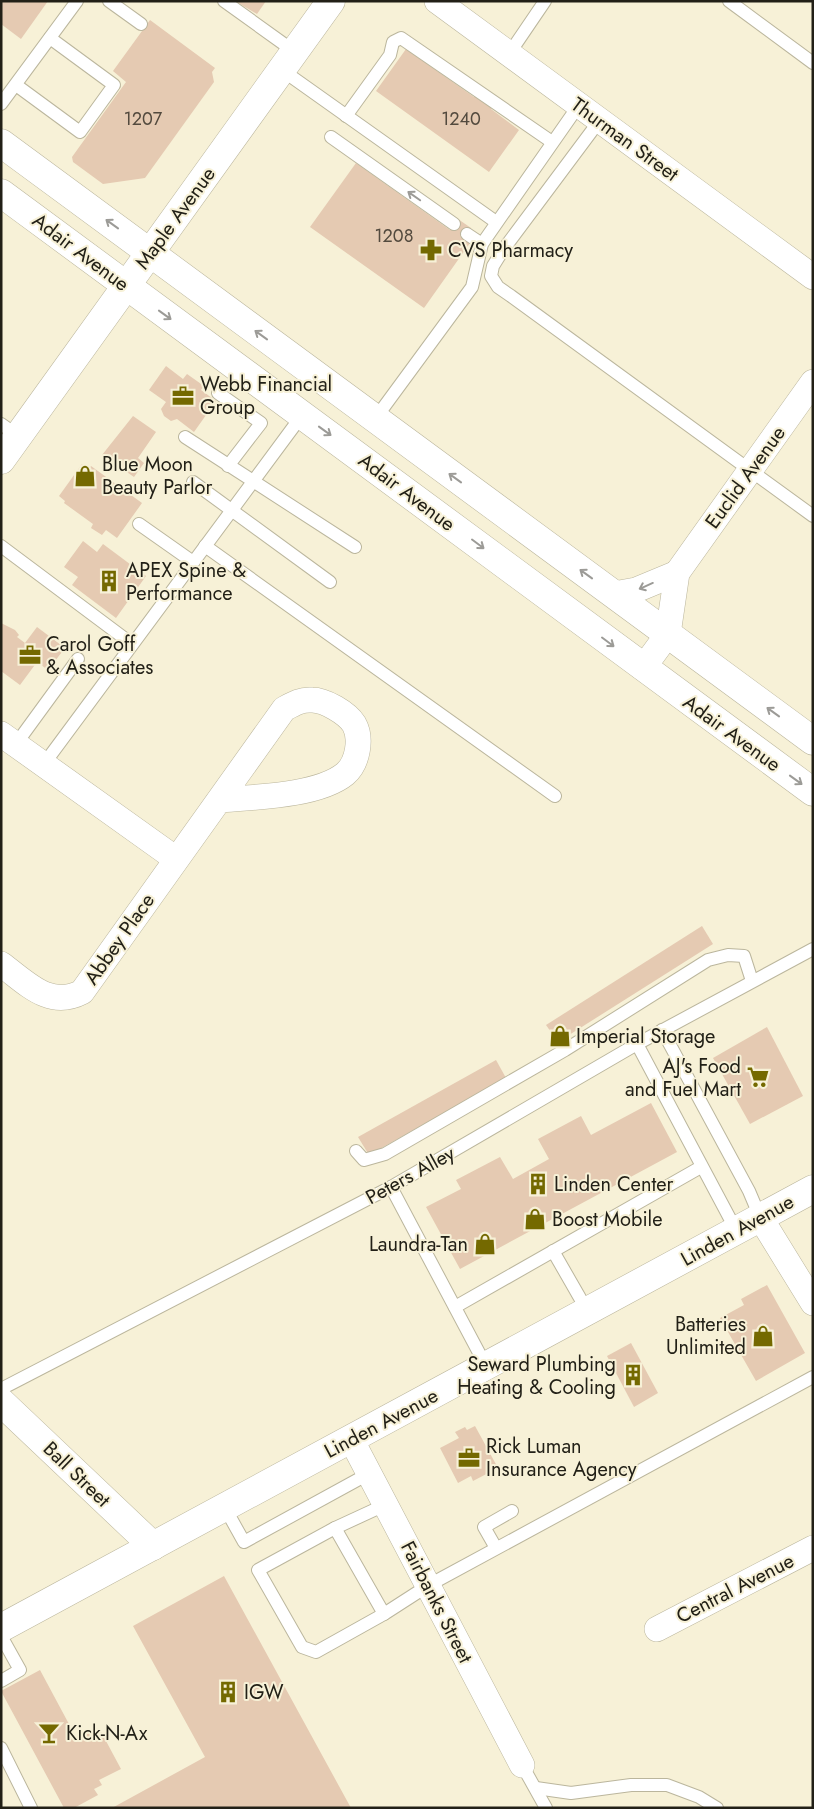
<svg xmlns="http://www.w3.org/2000/svg" width="814" height="1809" font-family="Jost,sans-serif">
  <style>
    .building { fill: #e5cab2 }
    .lines { fill: none; stroke-linecap: round; stroke-linejoin: round }
    .service-casing { stroke: #bbb69d; stroke-width: 14 }
    .minor-casing { stroke: #bbb69d; stroke-width: 26 }
    .tertiary-casing { stroke: #bbb69d; stroke-width: 29 }
    .secondary-casing { stroke: #bbb69d; stroke-width: 29 }
    .primary-casing { stroke: #bbb69d; stroke-width: 29 }
    .service { stroke: #fff; stroke-width: 12 }
    .minor { stroke: #fff; stroke-width: 25 }
    .tertiary { stroke: #fff; stroke-width: 28 }
    .secondary { stroke: #fff; stroke-width: 28 }
    .primary { stroke: #fff; stroke-width: 28 }
    .oneway { stroke: #9c9b97 }
    .labels { text-anchor: middle; stroke-width: 4; stroke-linejoin: round; paint-order: stroke }
    .number-label { font-size: 18px; fill: #534a3e }
    .street-label { font-size: 20px; fill: #222017; stroke: #f7f1d7 }
    .poi-label { font-size: 20px; fill: #222017; stroke: #f7f1d7; text-anchor: start }
  </style>
  <rect width="100%" height="100%" fill="#f7f1d7"/>
  <g class="building">
    <path d="M1,1H48L21,39L1,24Z"/>
    <path d="M235,1H266L257,14Z"/>
    <path d="M150,20L215,68L212,72L214,82L145,178L103,184L73,162L72,157L126,82L113,71Z"/>
    <path d="M406,49L474,97L478,91L495,103L491,109L519,130L489,172L376,91Z"/>
    <path d="M356,163L450,230L458,219L471,228L464,239L470,243L424,308L310,227Z"/>
    <path d="M166,366L183,379L187,374L204,386L201,390L216,401L194,432L177,419L171,421L164,416L161,409L166,402L149,390Z"/>
    <path d="M133,416L156,432L138,458L144,463L134,477L102,455Z"/>
    <path d="M82,464L89,469L91,466L142,503L117,538L106,530L102,535L91,528L93,524L64,503L65,501L59,496Z"/>
    <path d="M83,541L97,552L103,544L146,576L116,618L72,585L78,577L64,567Z"/>
    <path d="M1,623L15,630L19,635L17,637L25,643L37,627L65,648L48,670L37,662L20,685L1,671Z"/>
    <path d="M702,926L713,944L558,1042L546,1025Z"/>
    <path d="M767,1027L803,1096L750,1124L713,1058Z"/>
    <path d="M496,1060L506,1078L369,1155L358,1137Z"/>
    <path d="M651,1103L677,1152L460,1269L426,1207L461,1189L456,1180L500,1157L513,1179L549,1159L538,1139L581,1116L591,1135Z"/>
    <path d="M767,1285L805,1353L756,1381L720,1318L744,1305L741,1299Z"/>
    <path d="M631,1343L658,1393L634,1407L607,1356Z"/>
    <path d="M475,1426L498,1468L473,1481L471,1476L458,1483L440,1448L459,1438L455,1432L465,1427L467,1430Z"/>
    <path d="M224,1576L351,1808H112L205,1757L133,1626Z"/>
    <path d="M40,1670L77,1739L99,1728L121,1769L99,1780L102,1785L94,1789L98,1795L74,1808H64L1,1691Z"/>
  </g>
  <g class="lines">
    <g class="service-casing">
      <g id="service">
        <path d="M109,1L141,24"/>
        <path d="M224,1L295,52"/>
        <path d="M729,1L813,63"/>
        <path d="M509,54L545,1"/>
        <path d="M282,70L496,222"/>
        <path d="M16,85L80,132L114,85L50,38"/>
        <path d="M1,104L77,1"/>
        <path d="M346,116L390,55L393,42L401,38L552,142"/>
        <path d="M600,120L503,250L493,266L491,276L498,287L511,296L813,516"/>
        <path d="M331,137L454,224"/>
        <path d="M467,234L482,244"/>
        <path d="M218,393L261,423L228,466"/>
        <path d="M375,419L472,287L482,244L579,105"/>
        <path d="M1,424L18,436"/>
        <path d="M185,437L355,547"/>
        <path d="M193,482L330,582"/>
        <path d="M139,524L193,562"/>
        <path d="M1,546L132,644"/>
        <path d="M205,546L555,796"/>
        <path d="M16,744L78,659"/>
        <path d="M44,764L303,414"/>
        <path d="M662,1030L749,1191L760,1217"/>
        <path d="M637,1044L736,1230"/>
        <path d="M356,1151L364,1160L385,1154L565,1050L708,960L728,955L744,956L752,981"/>
        <path d="M391,1187L486,1366"/>
        <path d="M553,1251L588,1312"/>
        <path d="M455,1307L701,1167"/>
        <path d="M1,1389L391,1187L637,1044L813,949"/>
        <path d="M225,1508L244,1542L370,1473"/>
        <path d="M335,1528L384,1614L316,1652L302,1647L258,1570Z"/>
        <path d="M335,1528L387,1504"/>
        <path d="M496,1548L484,1527L512,1511"/>
        <path d="M384,1614L429,1585L813,1377"/>
        <path d="M1,1636L20,1670L1,1681"/>
        <path d="M1,1748L31,1808"/>
        <path d="M522,1765L546,1808"/>
        <path d="M536,1788L571,1793L631,1785H667L699,1797L717,1808"/>
      </g>
    </g>
    <g class="minor-casing">
      <g id="minor">
        <path d="M437,1L813,277"/>
        <path d="M614,594L636,590L677,573"/>
        <path d="M643,668L668,634L677,573L813,382"/>
        <path d="M1,734L176,859"/>
        <path d="M1,964C27,983 49,1009 82,992L284,709C293,704 301,699 312,700C325,700 347,713 354,724C362,738 358,763 345,774C318,796 254,797 219,800"/>
        <path d="M760,1217L813,1303"/>
        <path d="M351,1439L522,1765"/>
        <path d="M657,1629L813,1548"/>
      </g>
    </g>
    <g class="tertiary-casing">
      <path id="tertiary" d="M1,1402L153,1546"/>
    </g>
    <g class="secondary-casing">
      <path id="secondary" d="M1,1628L813,1189"/>
    </g>
    <g class="primary-casing">
      <g id="primary">
        <path d="M1,143L813,741"/>
        <path d="M1,193L813,792"/>
        <path d="M1,460L331,1"/>
      </g>
    </g>
    <use href="#service" class="service"/>
    <use href="#minor" class="minor"/>
    <use href="#tertiary" class="tertiary"/>
    <use href="#secondary" class="secondary"/>
    <use href="#primary" class="primary"/>
  </g>
  <defs><path id="oneway-shaft" d="M-6 0H5M1.5-3L5.5 0L1.5 3" fill="none" stroke-width="1.6" stroke-linecap="round" stroke-linejoin="round" transform="scale(1.25)"/></defs>
  <g class="oneway">
    <use href="#oneway-shaft" transform="translate(414 196) rotate(-145)"/>
    <use href="#oneway-shaft" transform="translate(112 224) rotate(-144)"/>
    <use href="#oneway-shaft" transform="translate(165 315) rotate(36)"/>
    <use href="#oneway-shaft" transform="translate(261 335) rotate(-144)"/>
    <use href="#oneway-shaft" transform="translate(325 431) rotate(36)"/>
    <use href="#oneway-shaft" transform="translate(455 478) rotate(-144)"/>
    <use href="#oneway-shaft" transform="translate(478 544) rotate(37)"/>
    <use href="#oneway-shaft" transform="translate(586 574) rotate(-144)"/>
    <use href="#oneway-shaft" transform="translate(646 586) rotate(156)"/>
    <use href="#oneway-shaft" transform="translate(608 642) rotate(37)"/>
    <use href="#oneway-shaft" transform="translate(773 712) rotate(-144)"/>
    <use href="#oneway-shaft" transform="translate(796 780) rotate(36)"/>
  </g>
  <defs>
    <g id="pharmacy-bare" transform="scale(1.725)"><path d="M-2-6h4v4h4v4h-4v4h-4v-4h-4v-4h4Z" fill="#746900" stroke="#f7f1d7" stroke-width="2.5" paint-order="stroke"/></g>
    <g id="office-bare" transform="scale(1.725)"><path d="M-6-3h4V-5.5h4V-3h4V5H-6ZM-1-4.5V-3h2v-1.5ZM-6 0V1H6V0Z" fill="#746900" stroke="#f7f1d7" stroke-width="2.5" paint-order="stroke"/></g>
    <g id="shop-bare" transform="scale(1.725)"><path d="M-5-2.5h2.3a2.7 3.5 0 0 1 5.4 0H5L5.5 6h-11ZM-1.5-2.5h3a1.5 2.3 0 0 0-3 0Z" fill="#746900" stroke="#f7f1d7" stroke-width="2.5" paint-order="stroke"/></g>
    <g id="building-bare" transform="scale(1.725)"><path d="M-4-6H4V6H1V3H-1V6H-4ZM-2.5-4.3h1.7v1.8h-1.7ZM.8-4.3h1.7v1.8H.8ZM-2.5-1h1.7V.8h-1.7ZM.8-1h1.7V.8H.8Z" fill="#746900" stroke="#f7f1d7" stroke-width="2.5" paint-order="stroke"/></g>
    <g id="supermarket-bare" transform="scale(1.725)"><path d="M-6-5.5h2.5l.6 2H6L4.5 2H-2.5L-4.4-4H-6ZM-1.5 3.2a1.3 1.3 0 1 0 .1 0ZM3 3.2a1.3 1.3 0 1 0 .1 0Z" fill="#746900" stroke="#f7f1d7" stroke-width="2.5" paint-order="stroke"/></g>
    <g id="bar-bare" transform="scale(1.725)"><path d="M-6-5H6L.8 .8V4.5H3.5V6h-7V4.5H-.8V.8Z" fill="#746900" stroke="#f7f1d7" stroke-width="2.5" paint-order="stroke"/></g>
  </defs>
  <g fill-rule="evenodd">
    <use href="#pharmacy-bare" x="431" y="250"/>
    <use href="#office-bare" x="183" y="396"/>
    <use href="#shop-bare" x="85" y="476"/>
    <use href="#building-bare" x="109" y="581"/>
    <use href="#office-bare" x="30" y="655"/>
    <use href="#shop-bare" x="560" y="1036"/>
    <use href="#supermarket-bare" x="758" y="1077"/>
    <use href="#building-bare" x="538" y="1184"/>
    <use href="#shop-bare" x="535" y="1219"/>
    <use href="#shop-bare" x="485" y="1244"/>
    <use href="#shop-bare" x="763" y="1336"/>
    <use href="#building-bare" x="633" y="1375"/>
    <use href="#office-bare" x="469" y="1458"/>
    <use href="#building-bare" x="228" y="1692"/>
    <use href="#bar-bare" x="49" y="1733"/>
  </g>
  <g class="labels">
    <g class="number-label">
      <text x="143" y="125">1207</text>
      <text x="461" y="125">1240</text>
      <text x="394" y="242">1208</text>
    </g>
    <g class="street-label">
      <text transform="translate(625 139) rotate(36)" y="7">Thurman Street</text>
      <text transform="translate(175 218) rotate(-54)" y="7">Maple Avenue</text>
      <text transform="translate(81 252) rotate(37)" y="7">Adair Avenue</text>
      <text transform="translate(745 477) rotate(-54)" y="7">Euclid Avenue</text>
      <text transform="translate(407 492) rotate(37)" y="7">Adair Avenue</text>
      <text transform="translate(732 733) rotate(36)" y="7">Adair Avenue</text>
      <text transform="translate(119 939) rotate(-55)" y="7">Abbey Place</text>
      <text transform="translate(410 1175) rotate(-29)" y="7">Peters Alley</text>
      <text transform="translate(737 1230) rotate(-29)" y="7">Linden Avenue</text>
      <text transform="translate(381 1423) rotate(-28)" y="7">Linden Avenue</text>
      <text transform="translate(77 1474) rotate(44)" y="7">Ball Street</text>
      <text transform="translate(735 1588) rotate(-27)" y="7">Central Avenue</text>
      <text transform="translate(437 1602) rotate(63)" y="7">Fairbanks Street</text>
    </g>
    <g class="poi-label">
      <text x="448" y="257">CVS Pharmacy</text>
      <text x="200" y="391">Webb Financial<tspan x="200" dy="23">Group</tspan></text>
      <text x="102" y="471">Blue Moon<tspan x="102" dy="23">Beauty Parlor</tspan></text>
      <text x="126" y="577">APEX Spine &amp;<tspan x="126" dy="23">Performance</tspan></text>
      <text x="46" y="651">Carol Goff<tspan x="46" dy="23">&amp; Associates</tspan></text>
      <text x="576" y="1043">Imperial Storage</text>
      <text x="741" y="1073" text-anchor="end">AJ's Food<tspan x="741" dy="23">and Fuel Mart</tspan></text>
      <text x="554" y="1191">Linden Center</text>
      <text x="552" y="1226">Boost Mobile</text>
      <text x="468" y="1251" text-anchor="end">Laundra-Tan</text>
      <text x="746" y="1331" text-anchor="end">Batteries<tspan x="746" dy="23">Unlimited</tspan></text>
      <text x="616" y="1371" text-anchor="end">Seward Plumbing<tspan x="616" dy="23">Heating &amp; Cooling</tspan></text>
      <text x="486" y="1453">Rick Luman<tspan x="486" dy="23">Insurance Agency</tspan></text>
      <text x="244" y="1699">IGW</text>
      <text x="66" y="1740">Kick-N-Ax</text>
    </g>
  </g>
  <rect width="814" height="1809" fill="none" stroke="#222017" stroke-width="5"/>
</svg>
